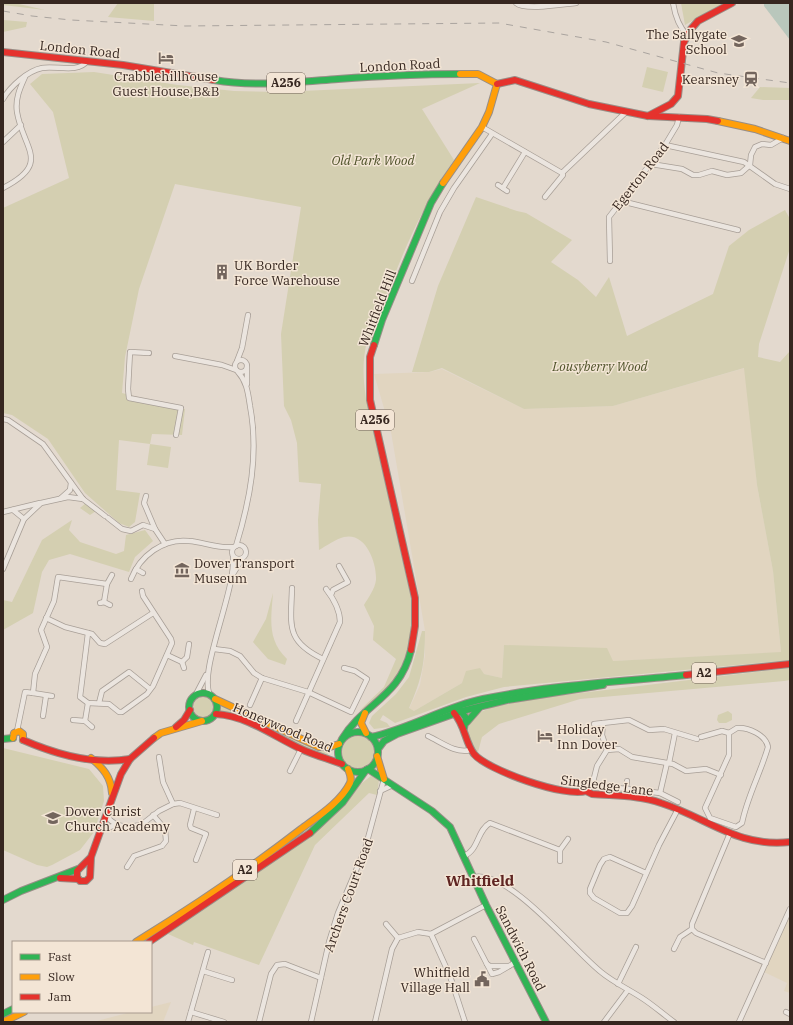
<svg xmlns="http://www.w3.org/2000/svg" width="793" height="1025" font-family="'IBM Plex Serif',serif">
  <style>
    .farmland { fill: #e1d5c0 }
    .green { fill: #d4cfb1 }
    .water { fill: #b9c7bc }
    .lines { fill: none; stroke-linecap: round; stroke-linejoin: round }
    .street-casing { stroke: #a89f97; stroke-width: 6 }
    .fast-casing { stroke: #988e87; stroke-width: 8 }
    .slow-casing { stroke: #988e87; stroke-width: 8 }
    .jam-casing { stroke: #988e87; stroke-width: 8 }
    .street { stroke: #ebe5df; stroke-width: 4.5 }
    .fast { stroke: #30b455; stroke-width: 6 }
    .slow { stroke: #ff9f0a; stroke-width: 6 }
    .jam { stroke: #e5322d; stroke-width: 6 }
    .rail { stroke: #aaa49f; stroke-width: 1; stroke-dasharray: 7 7; stroke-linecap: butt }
    .labels { text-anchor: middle; stroke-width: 3; stroke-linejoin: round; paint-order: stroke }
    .shield { fill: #f3e5d5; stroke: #6f6056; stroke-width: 1 }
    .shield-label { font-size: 12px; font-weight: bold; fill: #362720 }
    .poi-label { font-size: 13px; fill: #362720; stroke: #f3e5d5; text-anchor: start }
    .street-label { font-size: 13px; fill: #362720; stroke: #f3e5d5 }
    .park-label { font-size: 13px; font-style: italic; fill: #4d5128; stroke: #f3e5d5 }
    .quarter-label { font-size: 15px; font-weight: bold; fill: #5f2522; stroke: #f3e5d5 }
  </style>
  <rect width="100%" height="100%" fill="#e3d9ce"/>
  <g class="farmland">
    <path d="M745,368L757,485L773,571L781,653L613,661L504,645L502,678L484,674L462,683L414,711L409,709L420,685L425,655V631L391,432L374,374L429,372L442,369L524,409L613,406Z"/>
    <path d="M790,909V993L784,991L787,983L764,972Z"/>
    <path d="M171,1002L163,1022H93L131,1012H151V1007Z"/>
  </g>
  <g class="green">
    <path d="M3,3H19V4L45,10L3,5Z"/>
    <path d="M118,3H154V21L108,17Z"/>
    <path d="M681,3H723L685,25Z"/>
    <path d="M3,20L27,22L26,27L3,32Z"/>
    <path d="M647,67L668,72L663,92L642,87Z"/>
    <path d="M94,72L178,85L234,91L279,92L480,83L422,109L454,160C416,214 392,278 371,340L367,341C362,362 363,378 366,399L411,598C414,646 404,688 359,711L384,687L396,659L373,640L374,626L364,605C368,598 375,589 376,580C377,563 366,532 344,537C336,539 326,546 319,550L318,520L321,484L299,482L297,443L291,420L284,406L281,334L301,207L175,184L139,289L125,357L122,393L185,409L182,435L152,434L150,444L171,447L168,468L147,465L150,444L119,440L116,490L140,493L135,522L129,527L119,523L85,493L48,439L12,415L3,413V208L69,178L53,112L30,84L42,74Z"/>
    <path d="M760,87L790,88V100H763L751,98Z"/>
    <path d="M476,197L517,211L526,213L572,240L551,262L578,280L596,297L609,277L627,336L713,294L729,246L749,230L785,210L790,219V248L759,344L758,357L780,362L790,351V660L504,687L466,697L395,723L383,715L380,720L387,723L390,727L374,729L369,723L372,716L396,694L409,677L422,631H425C425,663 422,679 409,708L414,711L462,683L466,671L480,668L484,674L502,678L504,645L607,648L613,661L781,652L773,571L757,485L744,368L613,406L524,409L442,368L429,372H412L438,286Z"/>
    <path d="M86,503L96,511L90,515L80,508Z"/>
    <path d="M72,520L69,530L80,542L116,554L124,551L126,535L145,530L153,541L135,557L129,572L70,554L49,560L42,572L33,613L3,630V600L12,602L42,540Z"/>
    <path d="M273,593C271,619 267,640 287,659L285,665L268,659L253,642L266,619Z"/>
    <path d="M790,668V680L784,681L580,699L499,724L482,737L478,752L472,749L467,729L472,719L478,713L493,707L539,698Z"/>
    <circle cx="203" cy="707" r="10"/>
    <path d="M218,704L247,717L251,719L250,722L217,712Z"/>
    <path d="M728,711L732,714V720L726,723H719L717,720L718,715Z"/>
    <path d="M260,723L314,749L329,750L328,757L307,749L258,725Z"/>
    <circle cx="358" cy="752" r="16"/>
    <path d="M3,748L89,769L103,786L104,801L94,832L80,850L52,865L47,867L37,865L3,850Z"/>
    <path d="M371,776L379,780L377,795L369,793L315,845L259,965L194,942L193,945L168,934Z"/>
  </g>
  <path class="water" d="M764,3H790V40L764,6Z"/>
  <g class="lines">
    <g class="street-casing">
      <g id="street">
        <path d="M516,3C525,11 564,4 576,3"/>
        <path d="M673,3C675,15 678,26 687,35"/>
        <path d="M3,99C10,87 27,71 42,68C55,65 78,74 87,61"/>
        <path d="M482,127L562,173L626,112"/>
        <path d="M3,142L21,125"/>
        <path d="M665,145L744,162L775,184L790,189"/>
        <path d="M651,164L682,169L693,175H699L712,171L727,175L741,173L750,165L751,155L755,147L762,144L771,145L783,138"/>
        <path d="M498,185L507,191"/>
        <path d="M3,188C52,163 23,149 17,112C15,99 20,88 25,77"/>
        <path d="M503,188L525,152"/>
        <path d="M545,197L563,175L562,173"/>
        <path d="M621,201L738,230"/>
        <path d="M610,261L609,217L665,145L677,125L679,117"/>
        <path d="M412,281L440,212L454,188L492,134"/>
        <path d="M149,353L130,352L128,389L129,398L181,408L176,435"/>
        <path d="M175,356L222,365L236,370"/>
        <circle cx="241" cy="366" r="6"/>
        <path d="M237,361L242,348L248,315"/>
        <path d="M247,384V367"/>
        <path d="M3,419L8,420L43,444L83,499L105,516"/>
        <path d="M146,496L144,503L155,529"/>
        <path d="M61,498L70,490L71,483"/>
        <path d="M13,510L24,519"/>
        <path d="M3,512L40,503"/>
        <path d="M108,518L122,529L131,531L143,525L155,529L165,544"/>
        <circle cx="239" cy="552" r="7"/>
        <path d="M236,546C250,500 259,454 250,406C248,393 247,382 238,372"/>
        <path d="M3,569L24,519L41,503L68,497L83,499"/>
        <path d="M136,569L143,573"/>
        <path d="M233,574L242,559"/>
        <path d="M131,579C140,556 163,538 189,541C204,542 218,549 234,547"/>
        <path d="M292,588C291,625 285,641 323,659"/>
        <path d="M331,595L333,590L348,582L339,566"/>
        <path d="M104,602L107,584L112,575"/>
        <path d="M100,603L104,602L110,605"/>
        <path d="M46,618L65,627L92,634L100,643L105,644L153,613"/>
        <path d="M88,633L80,697L88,703L109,704L119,712H122L147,694L153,686L172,643L171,639L143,596L142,591"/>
        <path d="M214,649L230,651L240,656L254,673L262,678L308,692L351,712L367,679L355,671L344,668"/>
        <path d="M167,655L182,662L187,657L189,644"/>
        <path d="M182,662L184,668"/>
        <path d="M33,693L52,696"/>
        <path d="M210,695C198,671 236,591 233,557"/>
        <path d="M195,696L206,675"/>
        <path d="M99,703L102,691L129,672L150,689"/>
        <path d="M250,705L262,678"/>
        <path d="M43,716L46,696"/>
        <path d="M73,720L85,721L92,727"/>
        <path d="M85,721L88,703"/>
        <path d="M296,721L340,622C340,610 333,598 326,589"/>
        <path d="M603,723L629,720L649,730L664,729L697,739"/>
        <path d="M737,728C748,727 766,735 768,747C761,772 747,797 742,823L736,827L710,818L705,808L729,755V733Z"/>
        <path d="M17,731L25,692L33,693L35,674L47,647L41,630L54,601L58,577L107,584"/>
        <path d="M428,736C441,742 456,754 470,750"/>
        <path d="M701,737L722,731L729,733"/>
        <path d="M607,750L619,749L632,757L673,764L686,771L706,769L721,775"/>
        <path d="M159,757L163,782L173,804"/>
        <path d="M669,763L675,733"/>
        <path d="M290,771L301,749"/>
        <path d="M618,788L660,793L678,802"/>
        <path d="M626,788L627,781"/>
        <path d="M380,791L393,785"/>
        <path d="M586,791L592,786L597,766L607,750L602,735L603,723L594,724"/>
        <path d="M660,793L667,763"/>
        <path d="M194,809L190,825L191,828L206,834L196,860"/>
        <path d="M107,812L110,820L117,825"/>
        <path d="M102,829L117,825L128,827L141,825L159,811L173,804L180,803L217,815"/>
        <path d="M730,833L692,924V929L696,933L766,963"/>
        <path d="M464,856C479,850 477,830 490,823L560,850"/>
        <path d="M560,861V850L568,839"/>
        <path d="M127,867L134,856L162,846L166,841L165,829L153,815"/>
        <path d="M646,873L610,857L604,859L600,865L590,889V893L594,898L620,913H627L632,906L659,845L678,809"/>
        <path d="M474,877C510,870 573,950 601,972C613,982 628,989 642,998C653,1005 663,1014 674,1022"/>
        <path d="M386,924L398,938"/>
        <path d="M431,934L450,976L465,1022"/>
        <path d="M431,934L486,905"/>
        <path d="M474,939L492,974L499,972L516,962"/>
        <path d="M674,949L680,937L692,929"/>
        <path d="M487,964L490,966H509"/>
        <path d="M203,971L232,980"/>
        <path d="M618,984L636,947"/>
        <path d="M191,1012L224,1022"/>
        <path d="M786,1012L790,1014"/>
        <path d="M188,1022L208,952"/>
        <path d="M259,1022L271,974L277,965L285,964L321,978"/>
        <path d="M311,1022L329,942L338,913L365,849L384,779"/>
        <path d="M375,1022L392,949L398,938L418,932L431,934"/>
        <path d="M604,1022L628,990"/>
        <path d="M739,1022L790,909"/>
      </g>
    </g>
    <g class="fast-casing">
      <g id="fast">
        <path d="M214,80C255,87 297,82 338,79C379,76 420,74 460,74"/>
        <path d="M374,345L382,320L431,203L443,183"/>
        <circle cx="203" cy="707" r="14"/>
        <path d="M460,710L466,718L464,728"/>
        <path d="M467,722L480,707"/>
        <circle cx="358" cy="752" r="20"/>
        <path d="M371,737C410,729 444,707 483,699C550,685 618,682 686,675"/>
        <path d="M3,739L13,738"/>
        <path d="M342,739C364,703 400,697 411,650"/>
        <path d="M378,749L384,741L397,734L462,711L507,700L603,685"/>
        <path d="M368,769L432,811L450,827L486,905L546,1022"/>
        <path d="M310,833L343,802L366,770"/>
        <path d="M3,900L21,891L78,869"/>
        <path d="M3,1014L13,1009"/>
      </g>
    </g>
    <g class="slow-casing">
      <g id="slow">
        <path d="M718,121L755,129L790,141"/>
        <path d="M443,183L482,127L489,112L497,84L478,74H460"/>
        <path d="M215,699L319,747H330L339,744"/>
        <path d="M365,713L361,723L366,733"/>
        <path d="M13,738L14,733L19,731L23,734V740"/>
        <path d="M154,738L161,733L202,721"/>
        <path d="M377,756L384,779"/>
        <path d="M91,758C103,768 111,777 112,793"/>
        <path d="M136,942C193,907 248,870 301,829C317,817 341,802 350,783C352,778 350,774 348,769"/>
        <path d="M3,1022L24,1012"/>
      </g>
    </g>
    <g class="jam-casing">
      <g id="jam">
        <path d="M3,52L123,65L214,80"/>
        <path d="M497,84L515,80L589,104L648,116L707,119L718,121"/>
        <path d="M648,116L671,104L678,96L684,42L691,29L698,21L732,3"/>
        <path d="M374,345L370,357V400L415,598V626L411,650"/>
        <path d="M686,675L790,664"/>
        <path d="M454,713C465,725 465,742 474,754C487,770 566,798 586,791L592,794C615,796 639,795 661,803C708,818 738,848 790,842"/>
        <path d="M216,714C248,716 273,736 301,749C314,755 329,759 342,764"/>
        <path d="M176,727L184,720L190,710"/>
        <path d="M23,740C55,754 95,765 130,759"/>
        <path d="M91,857L77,871V877L80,881H86L90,877L91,857L121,774L130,759L154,738"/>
        <path d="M60,878L78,879"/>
        <path d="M149,942L310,833"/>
      </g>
    </g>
    <use href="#street" class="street"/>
    <use href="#fast" class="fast"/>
    <use href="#slow" class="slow"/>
    <use href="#jam" class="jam"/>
    <path class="rail" d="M3,11L32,16L71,20L185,26L499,23L606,42L718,73L790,83"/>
  </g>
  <defs>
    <g id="school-bare" transform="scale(1.2)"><path d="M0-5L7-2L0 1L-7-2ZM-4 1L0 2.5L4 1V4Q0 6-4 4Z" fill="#73655d" stroke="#f3e5d5" stroke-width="2.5" paint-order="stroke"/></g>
    <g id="hotel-bare" transform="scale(1.2)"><path d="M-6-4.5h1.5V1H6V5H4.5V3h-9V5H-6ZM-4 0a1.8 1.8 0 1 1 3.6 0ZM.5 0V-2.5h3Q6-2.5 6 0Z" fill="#73655d" stroke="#f3e5d5" stroke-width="2.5" paint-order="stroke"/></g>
    <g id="station-bare" transform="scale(1.2)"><path d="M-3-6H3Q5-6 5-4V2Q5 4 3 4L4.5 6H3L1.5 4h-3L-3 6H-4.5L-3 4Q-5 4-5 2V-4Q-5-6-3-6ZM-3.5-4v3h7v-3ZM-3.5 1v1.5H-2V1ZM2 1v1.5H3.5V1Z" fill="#73655d" stroke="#f3e5d5" stroke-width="2.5" paint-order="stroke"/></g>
    <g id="building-bare" transform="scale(1.2)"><path d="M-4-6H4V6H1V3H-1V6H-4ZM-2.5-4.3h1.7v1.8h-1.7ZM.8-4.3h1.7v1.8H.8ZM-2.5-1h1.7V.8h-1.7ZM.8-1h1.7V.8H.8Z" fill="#73655d" stroke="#f3e5d5" stroke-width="2.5" paint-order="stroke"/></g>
    <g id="museum-bare" transform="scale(1.2)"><path d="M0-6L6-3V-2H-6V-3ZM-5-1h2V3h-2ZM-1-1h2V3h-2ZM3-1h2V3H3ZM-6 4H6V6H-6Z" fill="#73655d" stroke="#f3e5d5" stroke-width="2.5" paint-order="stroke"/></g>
    <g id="civic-bare" transform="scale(1.2)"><path d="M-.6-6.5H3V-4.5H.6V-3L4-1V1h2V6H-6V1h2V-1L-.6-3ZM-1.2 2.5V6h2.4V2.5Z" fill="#73655d" stroke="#f3e5d5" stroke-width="2.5" paint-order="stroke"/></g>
  </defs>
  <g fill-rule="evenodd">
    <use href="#school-bare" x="739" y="41"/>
    <use href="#hotel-bare" x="166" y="58"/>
    <use href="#station-bare" x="751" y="79"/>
    <use href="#building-bare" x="222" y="272"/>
    <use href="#museum-bare" x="182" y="570"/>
    <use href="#hotel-bare" x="545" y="736"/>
    <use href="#school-bare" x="53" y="818"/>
    <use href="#civic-bare" x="482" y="979"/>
  </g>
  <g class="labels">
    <g class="shield">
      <rect x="267" y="73" width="38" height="20" rx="3"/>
      <rect x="356" y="410" width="38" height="20" rx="3"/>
      <rect x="692" y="663" width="24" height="20" rx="3"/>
      <rect x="233" y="860" width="24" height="20" rx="3"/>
    </g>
    <g class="shield-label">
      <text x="286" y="87">A256</text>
      <text x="375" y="424">A256</text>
      <text x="704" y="677">A2</text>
      <text x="245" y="874">A2</text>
    </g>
    <g class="poi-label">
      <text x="727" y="39" text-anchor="end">The Sallygate<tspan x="727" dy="15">School</tspan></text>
      <text x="166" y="81" text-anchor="middle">Crabblehillhouse<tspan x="166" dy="15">Guest House,B&amp;B</tspan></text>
      <text x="739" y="84" text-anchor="end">Kearsney</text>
      <text x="234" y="270">UK Border<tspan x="234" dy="15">Force Warehouse</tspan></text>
      <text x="194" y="568">Dover Transport<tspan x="194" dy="15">Museum</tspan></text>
      <text x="557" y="734">Holiday<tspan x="557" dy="15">Inn Dover</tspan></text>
      <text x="65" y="816">Dover Christ<tspan x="65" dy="15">Church Academy</tspan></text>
      <text x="470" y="977" text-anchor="end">Whitfield<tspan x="470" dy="15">Village Hall</tspan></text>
    </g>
    <g class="street-label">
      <text transform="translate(80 49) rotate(6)" y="5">London Road</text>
      <text transform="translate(400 65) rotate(-3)" y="5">London Road</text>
      <text transform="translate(640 176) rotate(-52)" y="5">Egerton Road</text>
      <text transform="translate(377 308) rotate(-69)" y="5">Whitfield Hill</text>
      <text transform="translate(283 727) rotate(23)" y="5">Honeywood Road</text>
      <text transform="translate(607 785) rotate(7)" y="5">Singledge Lane</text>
      <text transform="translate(348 895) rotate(-70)" y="5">Archers Court Road</text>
      <text transform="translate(521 948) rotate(63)" y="5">Sandwich Road</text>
    </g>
    <g class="park-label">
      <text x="373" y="165">Old Park Wood</text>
      <text x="600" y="371">Lousyberry Wood</text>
    </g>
    <g class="quarter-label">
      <text x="480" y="886">Whitfield</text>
    </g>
  </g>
  <rect width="793" height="1025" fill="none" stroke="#362720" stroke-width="8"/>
  <rect x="12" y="941" width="140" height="72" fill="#f3e5d5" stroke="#a7998d"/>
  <rect x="20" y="954" width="20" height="6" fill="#30b455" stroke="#a7998d"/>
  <text x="48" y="961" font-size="12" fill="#362720">Fast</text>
  <rect x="20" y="974" width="20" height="6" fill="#ff9f0a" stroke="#a7998d"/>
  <text x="48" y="981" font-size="12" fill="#362720">Slow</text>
  <rect x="20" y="994" width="20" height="6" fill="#e5322d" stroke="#a7998d"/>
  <text x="48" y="1001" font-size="12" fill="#362720">Jam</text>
</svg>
